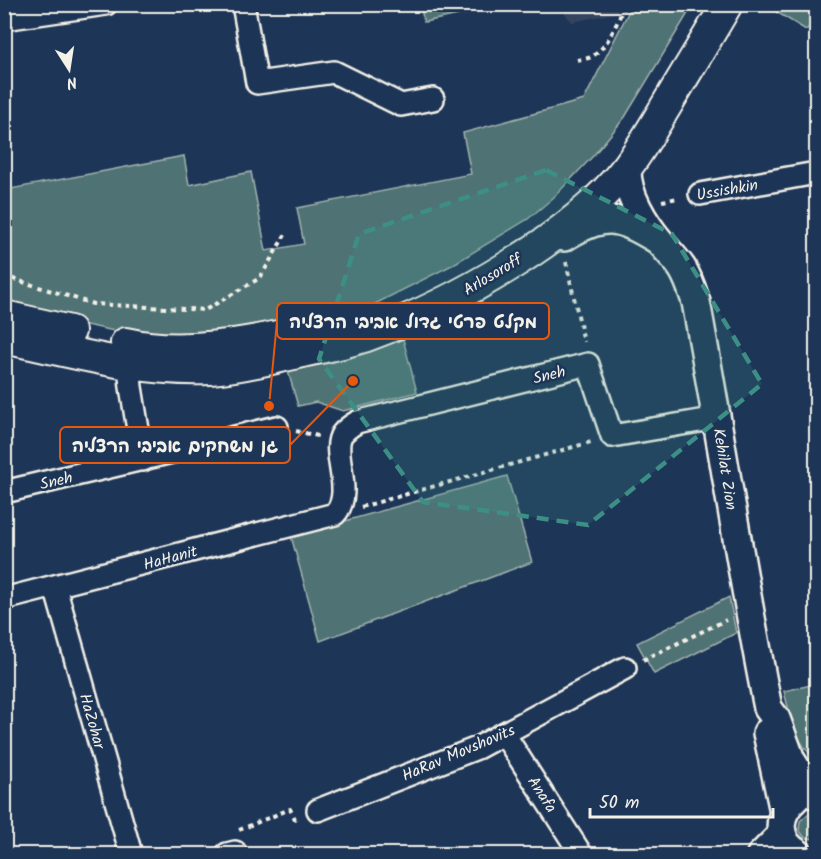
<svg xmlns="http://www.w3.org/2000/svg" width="821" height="859" font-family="Kalam,'Playpen Sans Hebrew',sans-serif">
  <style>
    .built { fill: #34445f }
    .green { fill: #4f7274; stroke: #a2b2ae; stroke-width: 1.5 }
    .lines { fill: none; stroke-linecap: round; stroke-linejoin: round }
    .minor-casing { stroke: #f4f1e8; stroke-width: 26 }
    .tertiary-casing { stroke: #f4f1e8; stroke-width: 32 }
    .secondary-casing { stroke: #f4f1e8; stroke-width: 34 }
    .path { stroke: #f4f1e8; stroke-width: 4; stroke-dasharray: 4.5 4.5; stroke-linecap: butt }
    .minor { stroke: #1d3557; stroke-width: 21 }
    .tertiary { stroke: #1d3557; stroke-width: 27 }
    .secondary { stroke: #1d3557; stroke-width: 30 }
    .marked { fill: #3d8f86; fill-opacity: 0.2; stroke: #3d8f86; stroke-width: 4.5; stroke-dasharray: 12 8; stroke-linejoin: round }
    .labels { text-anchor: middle; stroke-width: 5; stroke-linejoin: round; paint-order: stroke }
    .street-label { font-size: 16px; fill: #f4f1e8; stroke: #1d3557 }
    .leader { fill: none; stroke: #e8590c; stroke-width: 2 }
    .callout-dot { fill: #e8590c; stroke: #1d3557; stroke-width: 2 }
    .callout { fill: #1d3557; stroke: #e8590c; stroke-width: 2 }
    .callout-label { font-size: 18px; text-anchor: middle; font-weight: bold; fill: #f4f1e8 }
  </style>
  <rect width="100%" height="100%" fill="#1d3557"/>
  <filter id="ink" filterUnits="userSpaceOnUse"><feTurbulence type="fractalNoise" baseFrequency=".0167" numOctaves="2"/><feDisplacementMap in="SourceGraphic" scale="12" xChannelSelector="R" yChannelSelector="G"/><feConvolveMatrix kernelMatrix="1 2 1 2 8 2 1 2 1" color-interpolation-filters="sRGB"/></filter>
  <g filter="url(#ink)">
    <path class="built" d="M561,5V4L620,5L616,13L572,22L562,10Z"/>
    <g class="green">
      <path d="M420,5V4L507,5L424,22Z"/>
      <path d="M632,5H693L625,117L593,156L554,197L528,219L452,265L357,313L265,334L124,333L5,308V190L184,156L189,185L251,172L266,251L304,244L297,208L471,174L463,133L584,100Z"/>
      <path d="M765,5H816V20L806,30Z"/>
      <path d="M403,339L417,392L343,411L316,402L298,406L288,371Z"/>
      <path d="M507,476L532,562L320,641L291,536Z"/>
      <path d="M729,597L736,633L654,674L637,643Z"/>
      <path d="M816,684V759C795,744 790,715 784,691Z"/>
      <path d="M809,813L816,814V839L805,838L799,830L800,821Z"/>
    </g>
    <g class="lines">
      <g class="minor-casing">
        <g id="minor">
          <path d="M243,4L257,83L334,72L401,105L433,99"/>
          <path d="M4,19L106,4"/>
          <path d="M700,194L816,173"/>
          <path d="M129,365L131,387L143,460"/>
          <path d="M4,492L277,427"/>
          <path d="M55,587L131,854"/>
          <path d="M4,599L335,514C355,492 330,452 342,434C346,429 352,425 357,422L588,364L612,436L717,418"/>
          <path d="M504,734L581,854"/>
          <path d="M318,810L477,748L625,668"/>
          <path d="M227,854L235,852"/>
          <path d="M758,854L781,831"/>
        </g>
      </g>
      <g class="tertiary-casing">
        <g id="tertiary">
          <path d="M627,168C626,194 644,223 661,243C668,251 676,259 682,268C689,279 692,290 696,302C721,437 741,573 768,708L776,719L791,760L813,794"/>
          <path d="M564,237C605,212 618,216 658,240"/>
          <path d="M767,733L784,812"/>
          <path d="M795,799C776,815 776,841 799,854"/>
        </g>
      </g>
      <g class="secondary-casing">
        <g id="secondary">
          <path d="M4,316L70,331"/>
          <path d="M4,338C72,352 140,372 210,369C238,367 266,360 294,354C318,348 345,344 369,335C452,304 573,238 628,166C643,146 656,123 669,101C688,69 708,37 727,4"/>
          <path d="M126,343C181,356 248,343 301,331"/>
        </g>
      </g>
      <g class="path">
        <path d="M577,60C581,59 587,59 591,57C609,47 617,22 625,4"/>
        <path d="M662,201L678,198"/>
        <path d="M566,262L584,342"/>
        <path d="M4,276L93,304L205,310L260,278L285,235"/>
        <path d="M296,431L318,436"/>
        <path d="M361,507L591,442"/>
        <path d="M643,660L726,620"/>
        <path d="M239,830L290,809L295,819L298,818"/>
      </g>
      <use href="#minor" class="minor"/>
      <use href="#tertiary" class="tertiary"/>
      <use href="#secondary" class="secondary"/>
    </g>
  </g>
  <path class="marked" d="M546,170L672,234L762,384L588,525L423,502L319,359L359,234Z"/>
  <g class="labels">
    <g class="street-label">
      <text transform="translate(727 189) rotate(-10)" y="6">Ussishkin</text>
      <text transform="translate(492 274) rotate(-31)" y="6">Arlosoroff</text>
      <text transform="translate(549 374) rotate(-14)" y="6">Sneh</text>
      <text transform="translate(726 469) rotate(81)" y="6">Kehilat Zion</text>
      <text transform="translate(56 480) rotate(-13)" y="6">Sneh</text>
      <text transform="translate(170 557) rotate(-15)" y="6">HaHanit</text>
      <text transform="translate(93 721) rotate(74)" y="6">HaZohar</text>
      <text transform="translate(458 752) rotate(-23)" y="6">HaRav Movshovits</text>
      <text transform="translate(543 794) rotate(57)" y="6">Anafa</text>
    </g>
  </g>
  <path class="leader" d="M269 406L277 321M353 381L290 445"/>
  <g class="callout-dot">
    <circle cx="269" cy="406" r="6"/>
    <circle cx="353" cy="381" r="6"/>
  </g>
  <g class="callout">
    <rect x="277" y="303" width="272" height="36" rx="6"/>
    <rect x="60" y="427" width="230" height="36" rx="6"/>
  </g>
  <g class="callout-label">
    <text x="413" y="328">מקלט פרטי גדול אביבי הרצליה</text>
    <text x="175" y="452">גן משחקים אביבי הרצליה</text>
  </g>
  <rect width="821" height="859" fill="none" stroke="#1d3557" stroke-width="24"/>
  <rect x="12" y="12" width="797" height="835" fill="none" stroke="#f4f1e8" stroke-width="2" filter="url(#ink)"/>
  <g transform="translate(69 69) rotate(168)" stroke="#1d3557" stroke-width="4.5" paint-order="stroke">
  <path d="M0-4.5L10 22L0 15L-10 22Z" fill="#f4f1e8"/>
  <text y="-9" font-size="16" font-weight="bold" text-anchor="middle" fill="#f4f1e8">N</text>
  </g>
  <path d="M590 808v9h183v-9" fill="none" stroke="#f4f1e8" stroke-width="3"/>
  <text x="599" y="808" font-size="18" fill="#f4f1e8" stroke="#1d3557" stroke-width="4.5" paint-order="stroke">50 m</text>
</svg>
